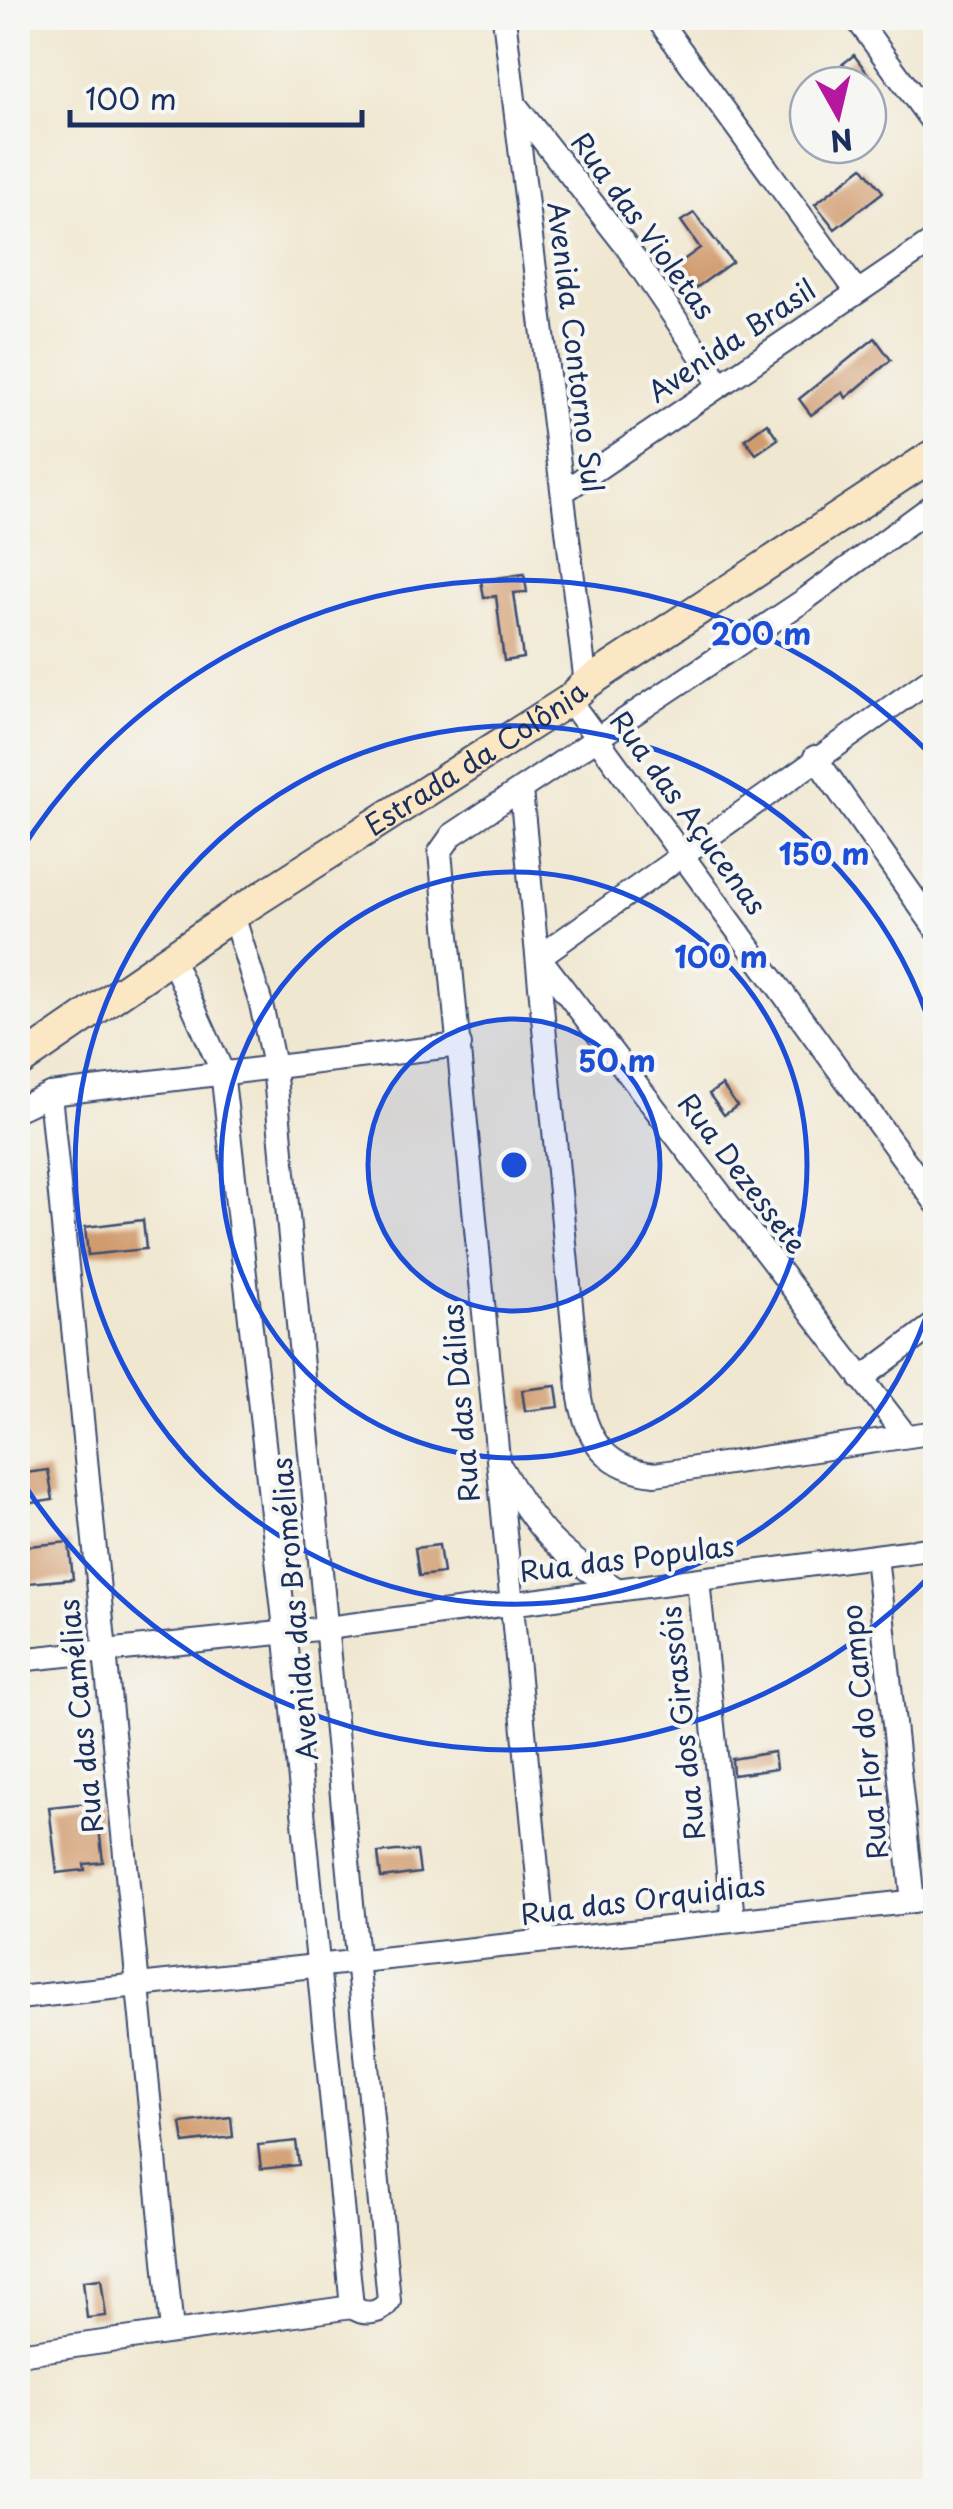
<svg xmlns="http://www.w3.org/2000/svg" width="953" height="2509" font-family="'Playpen Sans',sans-serif">
  <style>
    .building { fill: #d09a6c }
    .lines { fill: none; stroke-linecap: round; stroke-linejoin: round }
    .street-casing { stroke: #3b4b6f; stroke-width: 26 }
    .secondary-casing { stroke: #3b4b6f; stroke-width: 34 }
    .street { stroke: #fff; stroke-width: 22 }
    .secondary { stroke: #fbe7c3; stroke-width: 30 }
    .ring { fill: none; stroke: #1d4ed8; stroke-width: 5 }
    .labels { text-anchor: middle; stroke-width: 8; stroke-linejoin: round; paint-order: stroke }
    .street-label { font-size: 28px; fill: #1b2f5e; stroke: #f6f6f2 }
    .centre { fill: #1d4ed8; stroke: #f6f6f2; stroke-width: 5 }
    .ring-label { font-size: 30px; text-anchor: middle; font-weight: bold; fill: #1d4ed8; stroke: #f6f6f2; stroke-width: 8; stroke-linejoin: round; paint-order: stroke }
  </style>
  <rect width="100%" height="100%" fill="#f6f6f2"/>
  <filter id="ink" filterUnits="userSpaceOnUse"><feTurbulence type="fractalNoise" baseFrequency=".01" numOctaves="2"/><feDisplacementMap in="SourceGraphic" scale="20" xChannelSelector="R" yChannelSelector="G"/><feConvolveMatrix kernelMatrix="1 2 1 2 8 2 1 2 1" color-interpolation-filters="sRGB"/></filter>
  <filter id="wash" filterUnits="userSpaceOnUse"><feTurbulence type="fractalNoise" baseFrequency=".0048" numOctaves="4" result="noise"/><feDisplacementMap in="SourceGraphic" scale="40" xChannelSelector="R" yChannelSelector="G"/><feGaussianBlur stdDeviation="2.25" result="paint"/><feColorMatrix in="noise" values="0 0 0 0 0 0 0 0 0 0 0 0 0 0 0 0 0 1.4 0 .05"/><feComposite in="paint" operator="in"/></filter>
  <g filter="url(#wash)">
    <rect width="100%" height="100%" fill="#f0e7d0"/>
    <g id="blocks">
      <g class="building">
        <path d="M854,55L868,74L853,85H816Z"/>
        <path d="M863,167L883,192L835,229L815,204Z"/>
        <path d="M694,213L732,262L685,296L667,272L700,248L681,221Z"/>
        <path d="M875,338L891,360L846,398L843,392L811,415L799,399Z"/>
        <path d="M767,423L778,439L756,454L745,439Z"/>
        <path d="M524,574L527,592L514,593L523,658L504,661L496,596L484,598L481,580Z"/>
        <path d="M722,1085L737,1106L724,1115L709,1094Z"/>
        <path d="M143,1220L146,1249L88,1255L85,1227Z"/>
        <path d="M556,1386L559,1407L525,1411L522,1390Z"/>
        <path d="M48,1470L53,1500L18,1505V1474Z"/>
        <path d="M69,1542L73,1579L18,1584V1547Z"/>
        <path d="M439,1545L443,1573L419,1576L415,1548Z"/>
        <path d="M774,1752L776,1769L733,1775L732,1759Z"/>
        <path d="M96,1802L103,1862L84,1864L85,1870L57,1873L49,1807Z"/>
        <path d="M396,1851H417L420,1873L381,1878L378,1853Z"/>
        <path d="M231,2117L233,2137L184,2143L181,2123Z"/>
        <path d="M296,2141L299,2165L261,2169L258,2145Z"/>
        <path d="M101,2279L106,2316L87,2318L83,2281Z"/>
      </g>
    </g>
  </g>
  <g filter="url(#ink)">
    <use href="#blocks" fill-opacity="0" stroke="#3b4b6f" stroke-width="2.5"/>
    <g class="lines">
      <g class="street-casing">
        <g id="street">
          <path d="M504,18L586,684"/>
          <path d="M657,18L857,292"/>
          <path d="M856,18L936,127"/>
          <path d="M517,107L626,246L720,384"/>
          <path d="M563,492L936,239"/>
          <path d="M569,700L936,1203"/>
          <path d="M815,757L936,929"/>
          <path d="M521,790L580,1398C588,1443 608,1469 655,1474L936,1432"/>
          <path d="M171,957L222,1071L285,1629L352,2307"/>
          <path d="M50,1094L172,2331"/>
          <path d="M18,1109L50,1094L460,1045"/>
          <path d="M861,1379L936,1323"/>
          <path d="M906,1436L539,957L936,675"/>
          <path d="M502,1469C538,1533 556,1550 618,1590"/>
          <path d="M876,1556L913,1902"/>
          <path d="M698,1580L733,1919"/>
          <path d="M18,1660L327,1628L936,1548"/>
          <path d="M544,1941L440,852L452,835L803,601L936,503"/>
          <path d="M18,1998L936,1899"/>
          <path d="M18,2354L352,2307C365,2316 380,2314 389,2301L274,1066L261,1004L233,915"/>
        </g>
      </g>
      <g class="secondary-casing">
        <g id="secondary">
          <path id="s1" d="M18,1063L233,915L569,700L586,684L936,453"/>
        </g>
      </g>
      <use href="#street" class="street"/>
      <use href="#secondary" class="secondary"/>
    </g>
  </g>
  <circle cx="514" cy="1165" r="146" fill="#1d4ed8" fill-opacity=".12"/>
  <g class="ring">
    <circle cx="514" cy="1165" r="146"/>
    <circle cx="514" cy="1165" r="293"/>
    <path d="M935 1290A439 439 0 1 1 935 1040"/>
    <path d="M935 1571A585 585 0 0 1 18 1475M18 855A585 585 0 0 1 935 759"/>
  </g>
  <g class="labels">
    <g class="street-label">
      <text transform="translate(643 226) rotate(54)" y="10">Rua das Violetas</text>
      <text transform="translate(732 341) rotate(-34)" y="10">Avenida Brasil</text>
      <text transform="translate(575 347) rotate(83)" y="10">Avenida Contorno Sul</text>
      <text dy="10" stroke="none"><textPath href="#s1" startOffset="550">Estrada da Colônia</textPath></text>
      <text transform="translate(688 813) rotate(54)" y="10">Rua das Açucenas</text>
      <text transform="translate(742 1174) rotate(53)" y="10">Rua Dezessete</text>
      <text transform="translate(461 1403) rotate(-95)" y="10">Rua das Dálias</text>
      <text transform="translate(627 1559) rotate(-7)" y="10">Rua das Populas</text>
      <text transform="translate(295 1609) rotate(-95)" y="10">Avenida das Bromélias</text>
      <text transform="translate(81 1716) rotate(-96)" y="10">Rua das Camélias</text>
      <text transform="translate(683 1723) rotate(-96)" y="10">Rua dos Girassóis</text>
      <text transform="translate(865 1732) rotate(-96)" y="10">Rua Flor do Campo</text>
      <text transform="translate(643 1900) rotate(-7)" y="10">Rua das Orquidias</text>
    </g>
  </g>
  <circle cx="514" cy="1165" r="15" class="centre"/>
  <g class="ring-label">
    <text x="761" y="645">200 m</text>
    <text x="824" y="865">150 m</text>
    <text x="721" y="968">100 m</text>
    <text x="617" y="1072">50 m</text>
  </g>
  <rect width="953" height="2509" fill="none" stroke="#f6f6f2" stroke-width="60"/>
  <g transform="translate(838 115) rotate(172)"><circle r="48" fill="#f6f6f2" stroke="#9ea6b7" stroke-width="2.5"/>
  <path d="M0-8L18 38L0 25L-18 38Z" fill="#b5179e"/>
  <text y="-15" font-size="28" font-weight="bold" text-anchor="middle" fill="#1b2f5e">N</text>
  </g>
  <path d="M70 110v15h292v-15" fill="none" stroke="#1b2f5e" stroke-width="5"/>
  <text x="85" y="110" font-size="30" fill="#1b2f5e" stroke="#f6f6f2" stroke-width="8" paint-order="stroke">100 m</text>
</svg>
